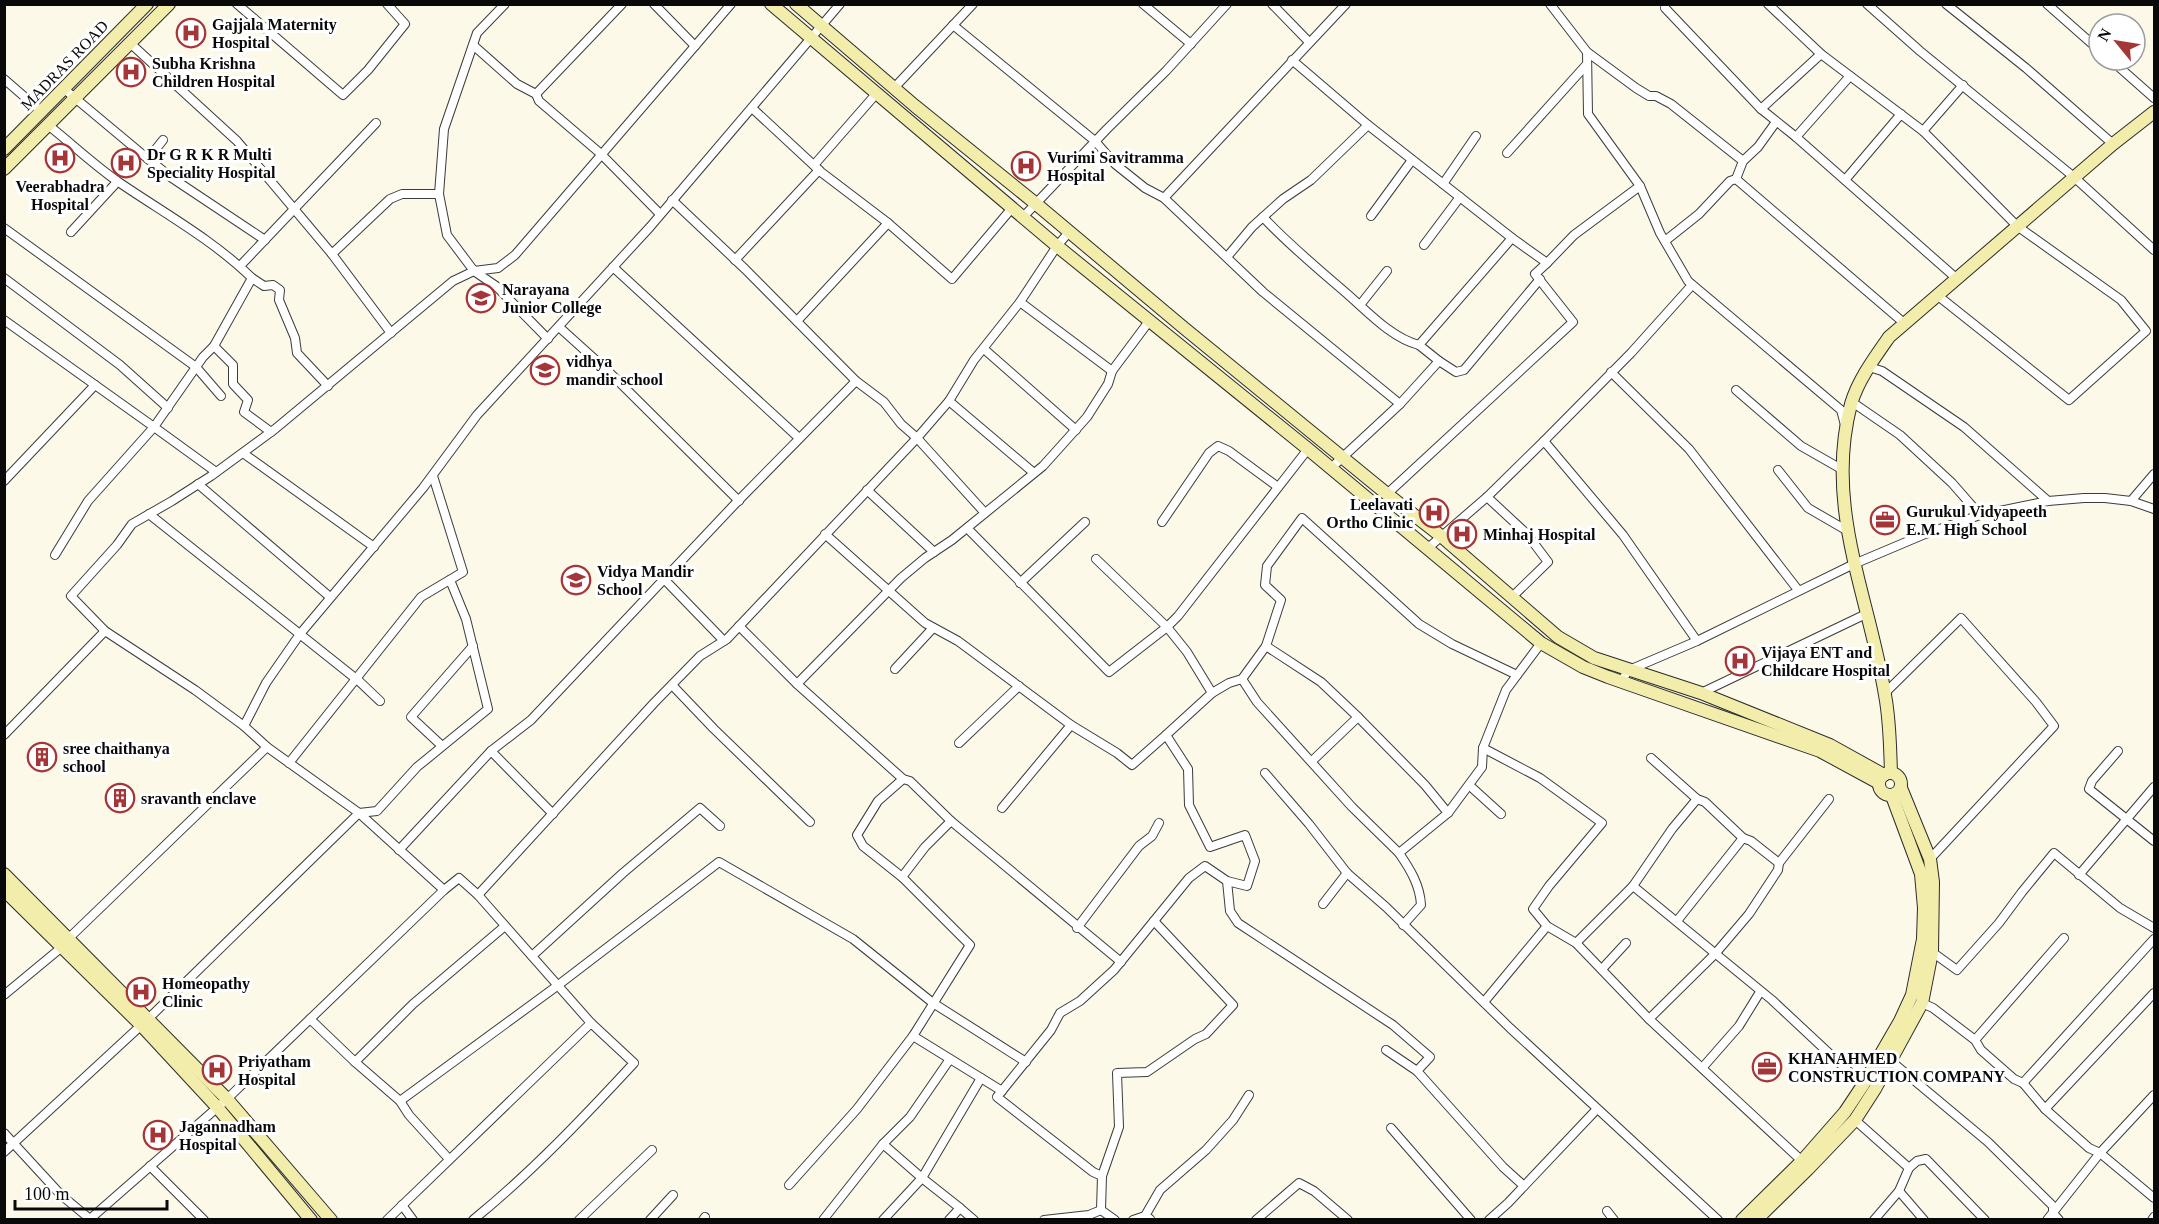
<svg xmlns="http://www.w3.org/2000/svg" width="2159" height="1224" font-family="'Times New Roman',serif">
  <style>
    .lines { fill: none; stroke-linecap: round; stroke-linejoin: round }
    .street-casing { stroke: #3c3c3c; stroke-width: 10 }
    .secondary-casing { stroke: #2b2b2b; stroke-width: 14 }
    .street { stroke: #fff; stroke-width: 8 }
    .secondary { stroke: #f3edac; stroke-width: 12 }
    .labels { text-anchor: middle; stroke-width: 6; stroke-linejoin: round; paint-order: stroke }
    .poi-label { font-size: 16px; font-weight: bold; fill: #090909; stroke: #fff; text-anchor: start }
    .street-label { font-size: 16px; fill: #090909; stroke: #fff }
  </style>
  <rect width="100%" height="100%" fill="#fcf9e9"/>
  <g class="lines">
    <g class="street-casing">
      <g id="street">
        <path d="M237,4L343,95L368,70L405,24L387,4"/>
        <path d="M505,4L477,33L444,129L439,194L447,235L474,271L498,268L515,255L695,46"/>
        <path d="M654,4L695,46L731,4"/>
        <path d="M1143,4L1191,44"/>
        <path d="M1272,4L1309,42"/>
        <path d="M1550,4L1587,52L1588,114L1640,186L1660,233L1688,281L1841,410L1845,425"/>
        <path d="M1768,4L1821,54L1923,131L2017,226L2121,300L2146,331L2069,400L1937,295"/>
        <path d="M1867,4L1920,51L2074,177L2154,250"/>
        <path d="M1946,4L2026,68L2113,144"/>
        <path d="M2047,4L2099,50"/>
        <path d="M1665,8L1761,109L1796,137L1956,278"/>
        <path d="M953,25L1095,141L1115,164L1145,188L1164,198L1263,292L1400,404L1331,468"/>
        <path d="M130,43L237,141L332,254"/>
        <path d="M473,45L517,84L536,94L539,101L601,154L660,214"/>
        <path d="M1587,52L1636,88L1649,96H1656L1671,104L1743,161"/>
        <path d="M1292,60L1368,125"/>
        <path d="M2111,60L2154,98"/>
        <path d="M4,79L42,112"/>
        <path d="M63,88L148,159L163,140"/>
        <path d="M894,88L973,4"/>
        <path d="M536,94L622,4"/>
        <path d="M752,108L821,172L888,223L952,279L1012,208"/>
        <path d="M1761,109L1821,54"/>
        <path d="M48,125C72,144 95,166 120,183C164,213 213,240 252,278"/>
        <path d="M1923,131L1963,85"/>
        <path d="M1796,137L1850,76"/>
        <path d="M1507,153L1587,64"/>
        <path d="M148,159L172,178L265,240"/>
        <path d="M814,165L876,94"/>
        <path d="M1736,179L1904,323"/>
        <path d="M1845,180L1901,114"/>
        <path d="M1443,184L1476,136"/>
        <path d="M1164,198L1346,4"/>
        <path d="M672,200L745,269L856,381L884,402L901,424L917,438L985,513"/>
        <path d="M1371,216L1412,160"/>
        <path d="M1023,217L1107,129L1166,71L1227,4"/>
        <path d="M1263,217C1288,244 1316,267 1345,292C1366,310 1391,338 1419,345"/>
        <path d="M4,228L196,367L221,396"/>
        <path d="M71,232L117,182"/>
        <path d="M1665,241L1699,214L1730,181L1736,179L1743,161L1758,147L1776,122"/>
        <path d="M1424,245L1460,197"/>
        <path d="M1227,257L1252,227L1283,199L1311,180L1368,125L1512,238L1419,345L1439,361L1400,404"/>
        <path d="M735,260L819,170"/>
        <path d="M1547,263L1574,235L1640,186"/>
        <path d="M240,266L376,123"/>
        <path d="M613,267L799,438"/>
        <path d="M4,278L120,365L168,408"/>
        <path d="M1020,302L1112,371"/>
        <path d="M1360,305L1387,271"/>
        <path d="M4,320L154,427L88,501L55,555"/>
        <path d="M797,321L888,223"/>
        <path d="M559,327L610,373L739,501"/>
        <path d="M391,333L332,254L390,199L402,194H439"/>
        <path d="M214,346L203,357L154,427L216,472"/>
        <path d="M984,349L1076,430"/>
        <path d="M1439,361L1456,372L1464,370L1540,279"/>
        <path d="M1869,367L1882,371L1964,427L2048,501"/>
        <path d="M1611,372L1689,449L1798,590"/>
        <path d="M1736,390L1801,446L1843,470"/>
        <path d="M949,401L1034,473"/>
        <path d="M1852,402L1900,435L1952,483L1980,515"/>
        <path d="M271,432L244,412L248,400L233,384V365L214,346L252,278L264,286L273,285L280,290L279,300L295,338L297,353L328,386"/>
        <path d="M1544,441L1623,535L1697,641"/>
        <path d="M243,453L374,547"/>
        <path d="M1778,470L1808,508L1846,530"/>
        <path d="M4,481L95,385"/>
        <path d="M198,484L330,597"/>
        <path d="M867,490L934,552"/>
        <path d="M1387,494L1573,322L1535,274L1547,263L1512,238"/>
        <path d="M1487,497L1527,534L1548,562L1511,598"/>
        <path d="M2131,501L2154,474"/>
        <path d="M149,514L360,682L380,701"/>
        <path d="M1162,522L1209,453L1218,446L1229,451L1278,487"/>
        <path d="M967,528L1109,672L1167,627L1178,616L1308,449"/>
        <path d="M825,534L925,623L958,641L1071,725L1117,753L1132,765L1166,735L1188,769L1189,805L1210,847L1245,835L1255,861L1247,886L1227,881L1205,866L1189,878L1114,970L1080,1001L1060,1013L1051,1030L997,1097L1093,1172L1102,1176"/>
        <path d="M1428,548L1487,497L1544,441L1631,353L1692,285"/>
        <path d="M1096,559L1167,627L1187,652L1212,693L1166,735"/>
        <path d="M664,579L724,641"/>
        <path d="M1020,583L1085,522"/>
        <path d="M739,626L797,684L901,578L925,558L952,540L1043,466L1087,417L1108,384L1112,371L1150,320"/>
        <path d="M105,631L71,596L117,545L132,524L172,501L211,476L275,429L453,281L474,271L496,286L548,339"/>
        <path d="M1266,646L1321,682L1358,717L1425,785L1448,813"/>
        <path d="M895,669L933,628"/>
        <path d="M1242,679L1257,702L1352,807L1399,853"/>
        <path d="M1621,681L1629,670L1697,641L1854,564L1925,534L1980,515L2048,501L2084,498H2105L2131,501L2154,509"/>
        <path d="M797,684L903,779L910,781L951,821L1121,962"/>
        <path d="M672,685L714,729L810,822"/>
        <path d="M1212,693L1229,683L1242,679L1266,646L1281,600L1265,585L1267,566L1302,518L1419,624L1452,644L1517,675"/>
        <path d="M1701,693L1866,614"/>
        <path d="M1885,693L1961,618L2036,702L2054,726L1930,859"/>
        <path d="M4,735L105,631L195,690L244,726"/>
        <path d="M959,743L1019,686"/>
        <path d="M441,745L411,717L473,646"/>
        <path d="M1483,748L1540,778L1602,823L1549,886L1533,909L1547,926L1576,943L1649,1019L1802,1161"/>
        <path d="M491,751L553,814"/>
        <path d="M2118,751L2092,781L2089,789L2154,841"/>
        <path d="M1651,758L1697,799L1705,802L1743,838L1751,841L1779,863"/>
        <path d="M1312,761L1358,717"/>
        <path d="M289,763L421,597L463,572L433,476"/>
        <path d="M1265,773L1309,824L1347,873L1386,907L1510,1028L1718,1220"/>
        <path d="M1469,785L1501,814"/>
        <path d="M1002,808L1071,725"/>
        <path d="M359,813L377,811L417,767L488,709L466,619L450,580"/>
        <path d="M399,850L491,751L531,720L735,504L856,381"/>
        <path d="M2079,875L2154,787"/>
        <path d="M902,877L925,847L951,821"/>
        <path d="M1227,881L1230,911L1238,923L1393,1025L1430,1057L1417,1071L1503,1167L1524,1186"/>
        <path d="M1633,886L1772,1000L1863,1085"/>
        <path d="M444,890L459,878L478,895L654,703L700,656L727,639L917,438L949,401L974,360L1020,302L1057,246L1070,231"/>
        <path d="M1323,904L1347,873"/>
        <path d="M1677,921L1743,838"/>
        <path d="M1403,925L1421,905C1420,885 1410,869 1399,853L1448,813L1482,767L1483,748L1506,690L1541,643"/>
        <path d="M505,926L413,1004L355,1062L400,1101L557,986L719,862L853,939L933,1003L1026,1062"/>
        <path d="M1077,928L1139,846L1152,836L1159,823"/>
        <path d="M68,939L267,747L244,726L266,683L300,634L423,488L477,415L650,227L840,4"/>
        <path d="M1576,943L1633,886L1672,829L1697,799"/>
        <path d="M1932,952L1957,970L1999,923L2022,892L2054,853L2120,908L2154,928"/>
        <path d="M532,956L623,873L700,808L720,826"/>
        <path d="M1602,969L1626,943"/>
        <path d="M4,995L62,947"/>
        <path d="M1484,1002L1547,926"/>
        <path d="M1922,1003L1933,1008L1975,1040L1981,1050L2014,1079L2023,1083L2045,1109L2089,1148L2100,1153L2154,1198"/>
        <path d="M310,1019L355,1062"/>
        <path d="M1649,1019L1715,954L1749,914L1778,870L1779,863L1829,799"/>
        <path d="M913,1036L1002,1091"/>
        <path d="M1975,1040L2064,938"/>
        <path d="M1386,1050L1417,1071"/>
        <path d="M1891,1061L1988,1142L2053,1206V1213L2059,1220"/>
        <path d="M1703,1067L1739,1026L1760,992"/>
        <path d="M2023,1083L2154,939"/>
        <path d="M400,1101L409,1115L448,1158"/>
        <path d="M2045,1109L2154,993"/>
        <path d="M1855,1120L1909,1168"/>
        <path d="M1391,1128L1471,1220"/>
        <path d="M4,1133L61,1195L90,1219"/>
        <path d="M4,1152L148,1019L359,813L267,747"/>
        <path d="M150,1166L204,1220"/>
        <path d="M789,1185L857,1109L913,1036L970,945L902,877L863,846L857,835L878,801L903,779"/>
        <path d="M1899,1191L1924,1220"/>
        <path d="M402,1205L413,1220"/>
        <path d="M960,1208L974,1220"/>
        <path d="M1101,1210L1102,1176L1119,1127L1117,1073L1147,1072L1195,1039L1206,1034L1233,1005L1154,921"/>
        <path d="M1101,1210L1115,1220"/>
        <path d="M1607,1211L1614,1220"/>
        <path d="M1145,1216L1160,1190L1206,1150L1233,1120L1249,1095"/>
        <path d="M93,1220L90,1219L227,1099L444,890L359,813"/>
        <path d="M387,1220L591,1023L478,895"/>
        <path d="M473,1220C532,1172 583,1118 634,1063L591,1023"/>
        <path d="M579,1220L652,1150"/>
        <path d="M650,1220L673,1195"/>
        <path d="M703,1220L705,1217"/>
        <path d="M823,1220L883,1144L910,1117L950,1059"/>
        <path d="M883,1220L922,1178L883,1144"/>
        <path d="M949,1220L960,1208L922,1178L981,1078"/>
        <path d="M1044,1220L1089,1215L1101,1210"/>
        <path d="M1133,1220L1145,1216L1150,1219"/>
        <path d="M1256,1220L1299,1183L1314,1191L1348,1220"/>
        <path d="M1489,1220L1508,1203L1597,1109"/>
        <path d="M1874,1220L1899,1191L1909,1168L1917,1161L1926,1159L1985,1220"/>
        <path d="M2047,1220L2100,1153L2154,1095"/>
        <path d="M2152,1220L2154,1217"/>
      </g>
    </g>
    <g class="secondary-casing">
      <g id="secondary">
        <path d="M771,4L1057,246L1308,449L1541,643L1583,667L1608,677L1820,751L1879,783"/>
        <path d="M796,4L915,106L1035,203L1184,328L1387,494L1441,536L1558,637L1594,658L1701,693L1830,745L1884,775"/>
        <path d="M4,149L147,4"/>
        <path d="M4,169L169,4"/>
        <circle cx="1890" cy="784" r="11"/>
        <path d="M1891,773C1890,746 1890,721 1885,695C1869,596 1824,507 1851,404C1858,380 1875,357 1889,337L2113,144L2154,112"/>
        <path d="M4,874L227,1099L331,1220"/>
        <path d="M4,890L141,1025L217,1107L311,1220"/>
        <path d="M1742,1220L1802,1161L1845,1112L1863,1085L1900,1021L1912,995L1923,939L1924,908L1921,874L1892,796"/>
        <path d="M1756,1220L1808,1169L1855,1120L1875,1089L1922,1003L1932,952L1933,882L1930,859L1901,788"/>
      </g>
    </g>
    <use href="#street" class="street"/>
    <use href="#secondary" class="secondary"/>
  </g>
  <defs>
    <g id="hospital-ring" transform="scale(1.5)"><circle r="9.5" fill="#fff" stroke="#a53638" stroke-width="1.5"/><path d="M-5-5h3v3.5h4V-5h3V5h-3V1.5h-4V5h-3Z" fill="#a53638"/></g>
    <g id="university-ring" transform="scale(1.5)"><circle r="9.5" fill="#fff" stroke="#a53638" stroke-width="1.5"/><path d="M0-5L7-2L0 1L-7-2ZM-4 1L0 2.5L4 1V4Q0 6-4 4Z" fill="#a53638"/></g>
    <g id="school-ring" transform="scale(1.5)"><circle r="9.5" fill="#fff" stroke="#a53638" stroke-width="1.5"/><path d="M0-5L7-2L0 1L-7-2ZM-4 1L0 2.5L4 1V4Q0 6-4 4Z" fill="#a53638"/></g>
    <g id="office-ring" transform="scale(1.5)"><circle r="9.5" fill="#fff" stroke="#a53638" stroke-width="1.5"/><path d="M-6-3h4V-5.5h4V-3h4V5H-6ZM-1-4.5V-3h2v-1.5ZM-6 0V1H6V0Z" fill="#a53638"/></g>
    <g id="building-ring" transform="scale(1.5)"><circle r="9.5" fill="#fff" stroke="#a53638" stroke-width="1.5"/><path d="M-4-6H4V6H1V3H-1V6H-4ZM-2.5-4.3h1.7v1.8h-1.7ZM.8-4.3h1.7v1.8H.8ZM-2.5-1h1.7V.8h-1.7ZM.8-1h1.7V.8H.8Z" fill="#a53638"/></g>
  </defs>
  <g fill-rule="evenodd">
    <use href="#hospital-ring" x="191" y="33"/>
    <use href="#hospital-ring" x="131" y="72"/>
    <use href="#hospital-ring" x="60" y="158"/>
    <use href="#hospital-ring" x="126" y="163"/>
    <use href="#hospital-ring" x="1026" y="166"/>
    <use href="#university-ring" x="481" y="298"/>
    <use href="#school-ring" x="545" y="370"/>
    <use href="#hospital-ring" x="1434" y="513"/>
    <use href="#office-ring" x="1885" y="520"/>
    <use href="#hospital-ring" x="1462" y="534"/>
    <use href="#school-ring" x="576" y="580"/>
    <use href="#hospital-ring" x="1740" y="661"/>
    <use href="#building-ring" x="42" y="757"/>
    <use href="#building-ring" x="120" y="798"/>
    <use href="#hospital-ring" x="141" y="992"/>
    <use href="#office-ring" x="1767" y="1067"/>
    <use href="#hospital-ring" x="217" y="1070"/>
    <use href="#hospital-ring" x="158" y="1135"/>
  </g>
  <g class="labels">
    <g class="poi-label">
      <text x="212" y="30">Gajjala Maternity<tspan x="212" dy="18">Hospital</tspan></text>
      <text x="152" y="69">Subha Krishna<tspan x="152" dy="18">Children Hospital</tspan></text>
      <text x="147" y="160">Dr G R K R Multi<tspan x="147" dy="18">Speciality Hospital</tspan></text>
      <text x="1047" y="163">Vurimi Savitramma<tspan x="1047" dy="18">Hospital</tspan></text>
      <text x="60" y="192" text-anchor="middle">Veerabhadra<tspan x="60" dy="18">Hospital</tspan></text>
      <text x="502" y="295">Narayana<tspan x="502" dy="18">Junior College</tspan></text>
      <text x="566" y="367">vidhya<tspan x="566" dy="18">mandir school</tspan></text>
      <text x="1413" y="510" text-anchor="end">Leelavati<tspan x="1413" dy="18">Ortho Clinic</tspan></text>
      <text x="1906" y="517">Gurukul Vidyapeeth<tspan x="1906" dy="18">E.M. High School</tspan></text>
      <text x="1483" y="540">Minhaj Hospital</text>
      <text x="597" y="577">Vidya Mandir<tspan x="597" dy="18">School</tspan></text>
      <text x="1761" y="658">Vijaya ENT and<tspan x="1761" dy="18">Childcare Hospital</tspan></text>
      <text x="63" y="754">sree chaithanya<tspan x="63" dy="18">school</tspan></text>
      <text x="141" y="804">sravanth enclave</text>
      <text x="162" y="989">Homeopathy<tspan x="162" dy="18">Clinic</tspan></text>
      <text x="1788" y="1064">KHANAHMED<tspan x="1788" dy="18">CONSTRUCTION COMPANY</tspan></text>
      <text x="238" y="1067">Priyatham<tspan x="238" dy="18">Hospital</tspan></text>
      <text x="179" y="1132">Jagannadham<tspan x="179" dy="18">Hospital</tspan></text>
    </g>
    <g class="street-label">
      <text transform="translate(64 65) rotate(-46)" y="6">MADRAS ROAD</text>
    </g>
  </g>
  <rect width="2159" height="1224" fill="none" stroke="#090909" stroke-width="12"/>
  <g transform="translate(2117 42) rotate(300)"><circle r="28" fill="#ffffff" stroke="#9d9d9d" stroke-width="1.5"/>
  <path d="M0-4.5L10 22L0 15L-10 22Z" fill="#a53638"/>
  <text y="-9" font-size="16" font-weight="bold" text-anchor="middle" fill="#090909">N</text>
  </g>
  <path d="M15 1200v9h152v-9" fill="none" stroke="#090909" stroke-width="3"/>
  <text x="24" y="1200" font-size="18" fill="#090909" stroke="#ffffff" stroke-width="4.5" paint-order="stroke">100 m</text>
</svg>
